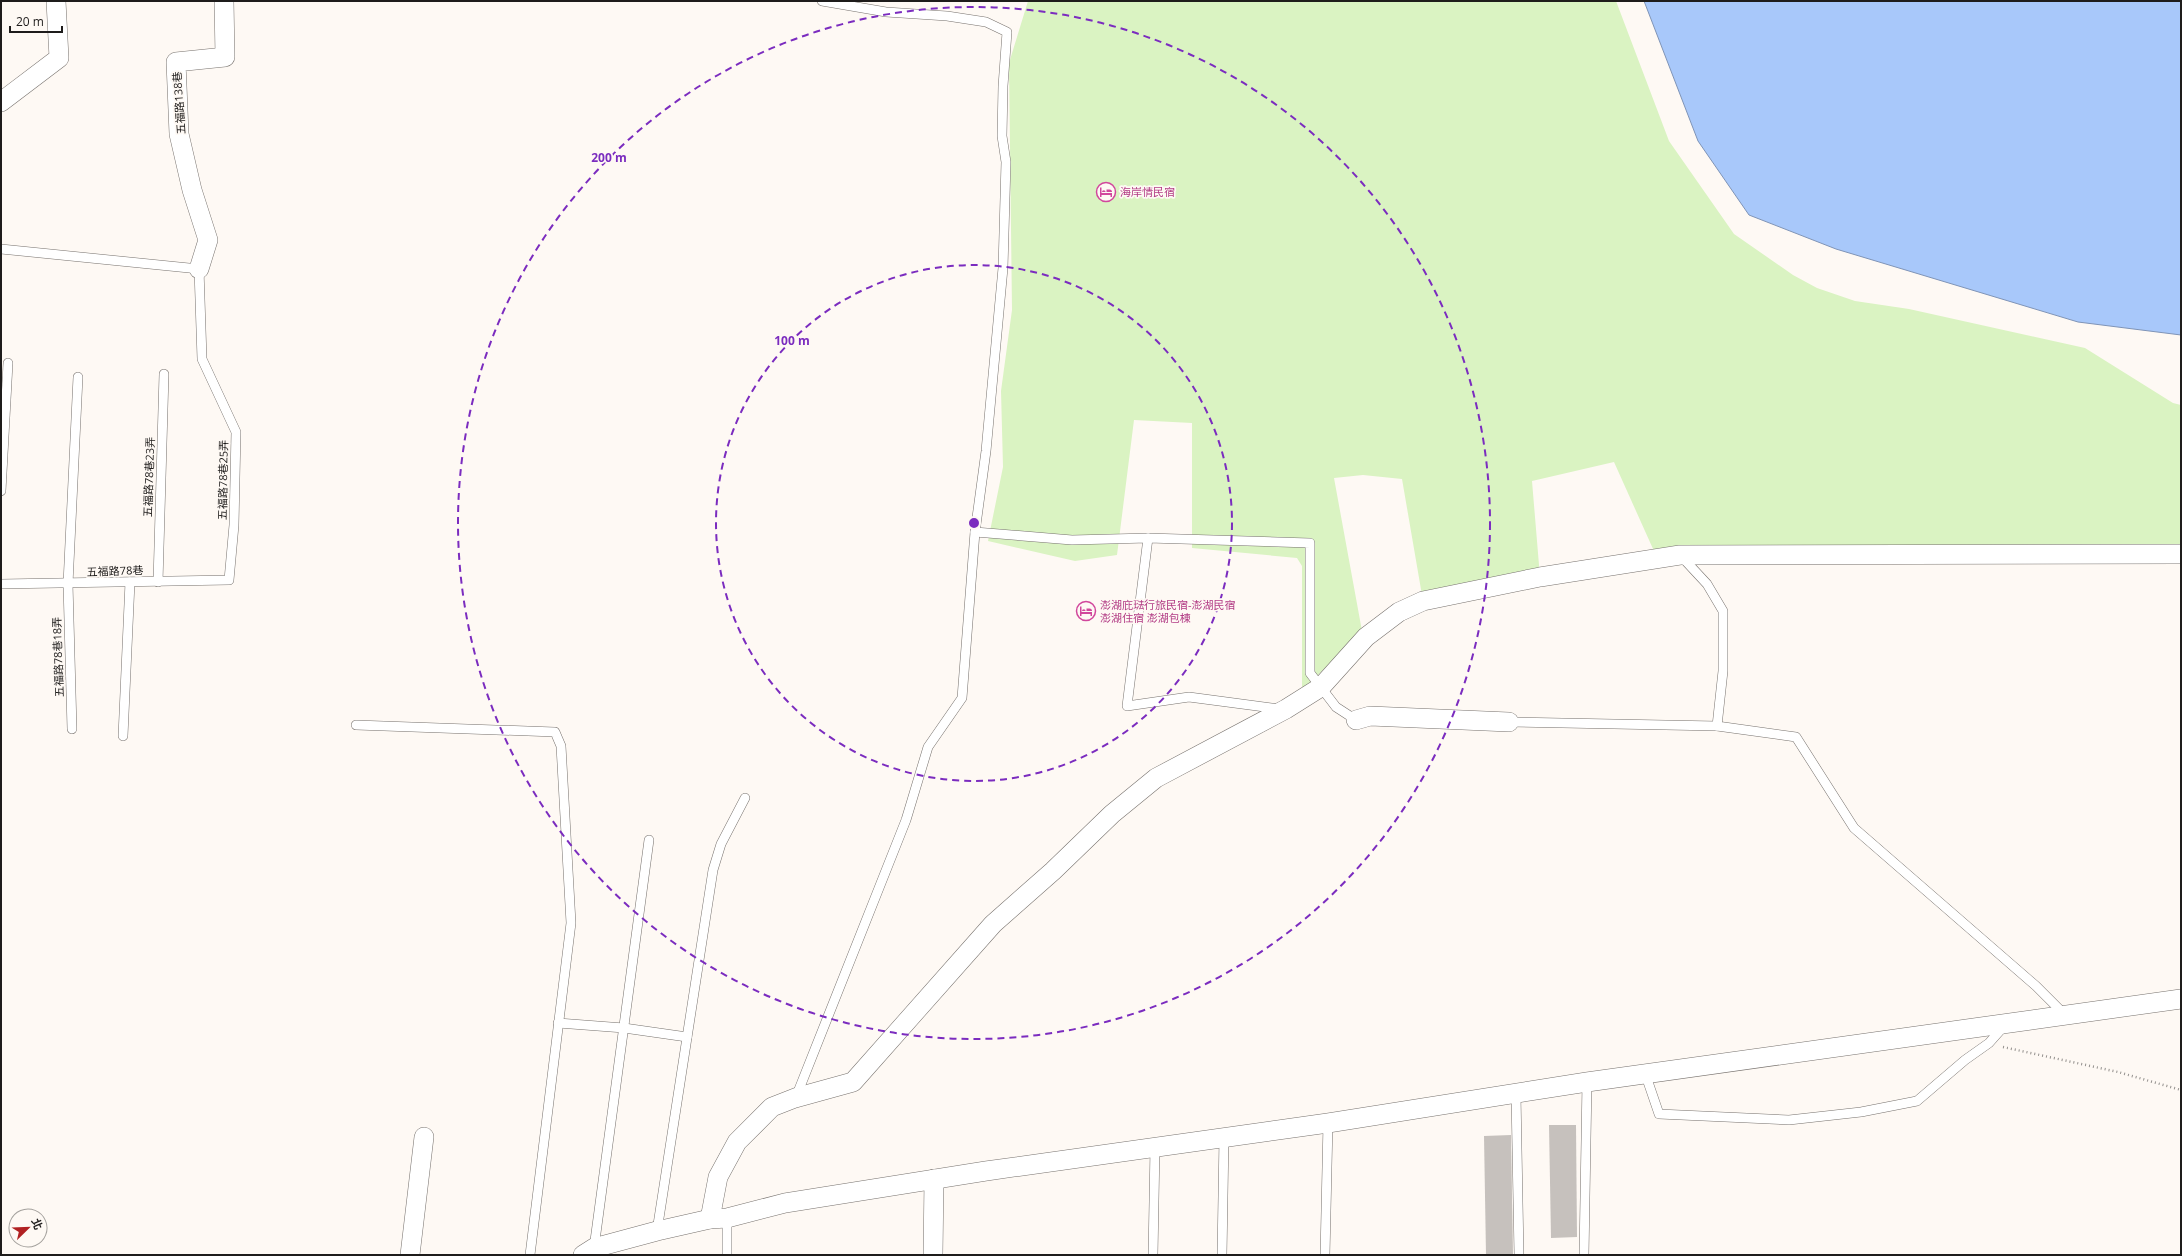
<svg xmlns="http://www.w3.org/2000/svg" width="2182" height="1256" font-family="'Open Sans','Noto Sans TC',sans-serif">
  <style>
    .green { fill: #daf3c2 }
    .water { fill: #a8c8fa; stroke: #7f94b7 }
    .building { fill: #c6c1bd }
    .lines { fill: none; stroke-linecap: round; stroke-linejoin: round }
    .lane-casing { stroke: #77726e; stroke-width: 10 }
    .street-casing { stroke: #77726e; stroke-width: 20 }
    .path { stroke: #93908d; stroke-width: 2.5; stroke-dasharray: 1 3; stroke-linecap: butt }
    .lane { stroke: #fff; stroke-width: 9 }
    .street { stroke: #fff; stroke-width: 19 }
    .ring { fill: none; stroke: #7b2cbf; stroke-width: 2; stroke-dasharray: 7 5 }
    .labels { text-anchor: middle; stroke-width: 3.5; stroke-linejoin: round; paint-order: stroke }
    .street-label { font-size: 11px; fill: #1e1c1b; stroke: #fef9f4 }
    .hotel-label { font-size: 11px; fill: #b23c85; stroke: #fef9f4; text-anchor: start }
    .centre { fill: #7b2cbf; stroke: #fef9f4; stroke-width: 2 }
    .ring-label { font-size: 12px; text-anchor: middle; font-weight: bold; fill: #7b2cbf; stroke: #fef9f4; stroke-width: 3.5; stroke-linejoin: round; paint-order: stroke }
  </style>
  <rect width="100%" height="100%" fill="#fef9f4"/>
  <path class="green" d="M1028,1H1616L1669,141L1734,234L1793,275L1817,288L1855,301L1909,309L2085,348L2173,403L2181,405V550L1658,560L1614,462L1532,481L1540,577L1423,601L1402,479L1363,475L1334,478L1362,631L1302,691V566L1297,558L1192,548V423L1134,420L1117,555L1075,561L988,541L1003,467L1001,391L1012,310L1009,63Z"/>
  <path class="water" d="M1644,1H2181V335L2078,322L1836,249L1749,215L1698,141Z"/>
  <g class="building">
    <path d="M1549,1125H1576L1577,1237L1551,1238Z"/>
    <path d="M1511,1135L1513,1255H1486L1484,1136Z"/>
  </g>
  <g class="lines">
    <g class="lane-casing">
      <g id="lane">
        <path d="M1,249L199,269L202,359L236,432L234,525L229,580L1,584"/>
        <path d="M1,491L8,363"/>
        <path d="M975,532L1072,540L1148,538L1310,543V673L1336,707L1356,720"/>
        <path d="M1148,538L1127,706L1189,697L1280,709"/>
        <path d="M1681,556L1707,584L1723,611V671L1717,726L1796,737L1854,828L2036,986L2065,1015"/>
        <path d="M158,582L164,374"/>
        <path d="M1509,722L1717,726"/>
        <path d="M356,725L555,732L561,746L571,923L530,1255"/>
        <path d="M72,729L68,584L78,377"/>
        <path d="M123,736L130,582"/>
        <path d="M558,1023L624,1028L687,1037"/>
        <path d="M1646,1076L1659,1114L1789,1120L1861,1112L1917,1101L1965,1060L1989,1043L2005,1025"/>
        <path d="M1516,1095L1519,1255"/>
        <path d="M796,1097L906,820L928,747L962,698L975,532L986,451L1003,268L1006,162L1002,136L1003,86L1007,32L986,22L947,16L886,12L822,1"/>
        <path d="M727,1218V1255"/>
        <path d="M657,1231L713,870L721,844L745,798"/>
        <path d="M594,1248L649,840"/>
        <path d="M1153,1255L1155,1147"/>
        <path d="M1222,1255L1224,1137"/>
        <path d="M1325,1255L1328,1123"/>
        <path d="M1584,1255L1587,1082"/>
      </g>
    </g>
    <g class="street-casing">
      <g id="street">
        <path d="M1,102L59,58L56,1"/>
        <path d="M199,269L208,240L192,190L179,134L176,62L225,57L224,1"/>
        <path d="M1356,720L1370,716L1509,722"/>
        <path d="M710,1219L718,1177L737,1142L772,1107L795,1098L853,1082L993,924L1053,871L1112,814L1156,778L1286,709L1321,687L1366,637L1399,612L1423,601L1540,577L1680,555L2181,554"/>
        <path d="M410,1255L424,1137"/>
        <path d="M583,1255L594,1248L657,1231L710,1219L727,1218L785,1203L986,1171L1328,1123L1587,1082L2181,999"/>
        <path d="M933,1255L934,1179"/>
      </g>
    </g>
    <path class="path" d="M2003,1047L2118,1072L2181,1090"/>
    <use href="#lane" class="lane"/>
    <use href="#street" class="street"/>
  </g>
  <g class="ring">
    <circle cx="974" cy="523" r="258"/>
    <circle cx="974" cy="523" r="516"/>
  </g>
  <defs>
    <g id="hotel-ring" transform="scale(1)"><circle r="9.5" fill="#fef9f4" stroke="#d1479c" stroke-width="1.5"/><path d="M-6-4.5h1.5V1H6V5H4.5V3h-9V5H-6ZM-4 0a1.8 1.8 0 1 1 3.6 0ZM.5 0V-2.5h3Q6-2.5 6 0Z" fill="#d1479c"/></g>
  </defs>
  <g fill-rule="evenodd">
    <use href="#hotel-ring" x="1106" y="192"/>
    <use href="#hotel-ring" x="1086" y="611"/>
  </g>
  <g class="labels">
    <g class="street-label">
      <text transform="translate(179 103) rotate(-94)" y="4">五福路138巷</text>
      <text transform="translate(149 477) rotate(-88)" y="4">五福路78巷23弄</text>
      <text transform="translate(223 480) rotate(-89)" y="4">五福路78巷25弄</text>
      <text transform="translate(115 571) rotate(-2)" y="4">五福路78巷</text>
      <text transform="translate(58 657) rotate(-92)" y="4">五福路78巷18弄</text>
    </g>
    <g class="hotel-label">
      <text x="1120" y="196">海岸情民宿</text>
      <text x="1100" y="609">澎湖庇琺行旅民宿-澎湖民宿<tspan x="1100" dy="13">澎湖住宿 澎湖包棟</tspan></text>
    </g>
  </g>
  <circle cx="974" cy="523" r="6" class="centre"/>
  <g class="ring-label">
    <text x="609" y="162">200 m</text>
    <text x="792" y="345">100 m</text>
  </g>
  <rect width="2182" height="1256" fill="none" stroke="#1e1c1b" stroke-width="4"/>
  <g transform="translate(28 1228) rotate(67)"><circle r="19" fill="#fef9f4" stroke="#a4a19d"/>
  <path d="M0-3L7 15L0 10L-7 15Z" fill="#b12122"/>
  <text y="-6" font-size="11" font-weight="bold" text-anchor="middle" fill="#1e1c1b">北</text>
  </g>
  <path d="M10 26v6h52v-6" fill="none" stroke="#1e1c1b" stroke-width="2"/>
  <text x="16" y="26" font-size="12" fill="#1e1c1b" stroke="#fef9f4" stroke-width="3" paint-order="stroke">20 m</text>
</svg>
